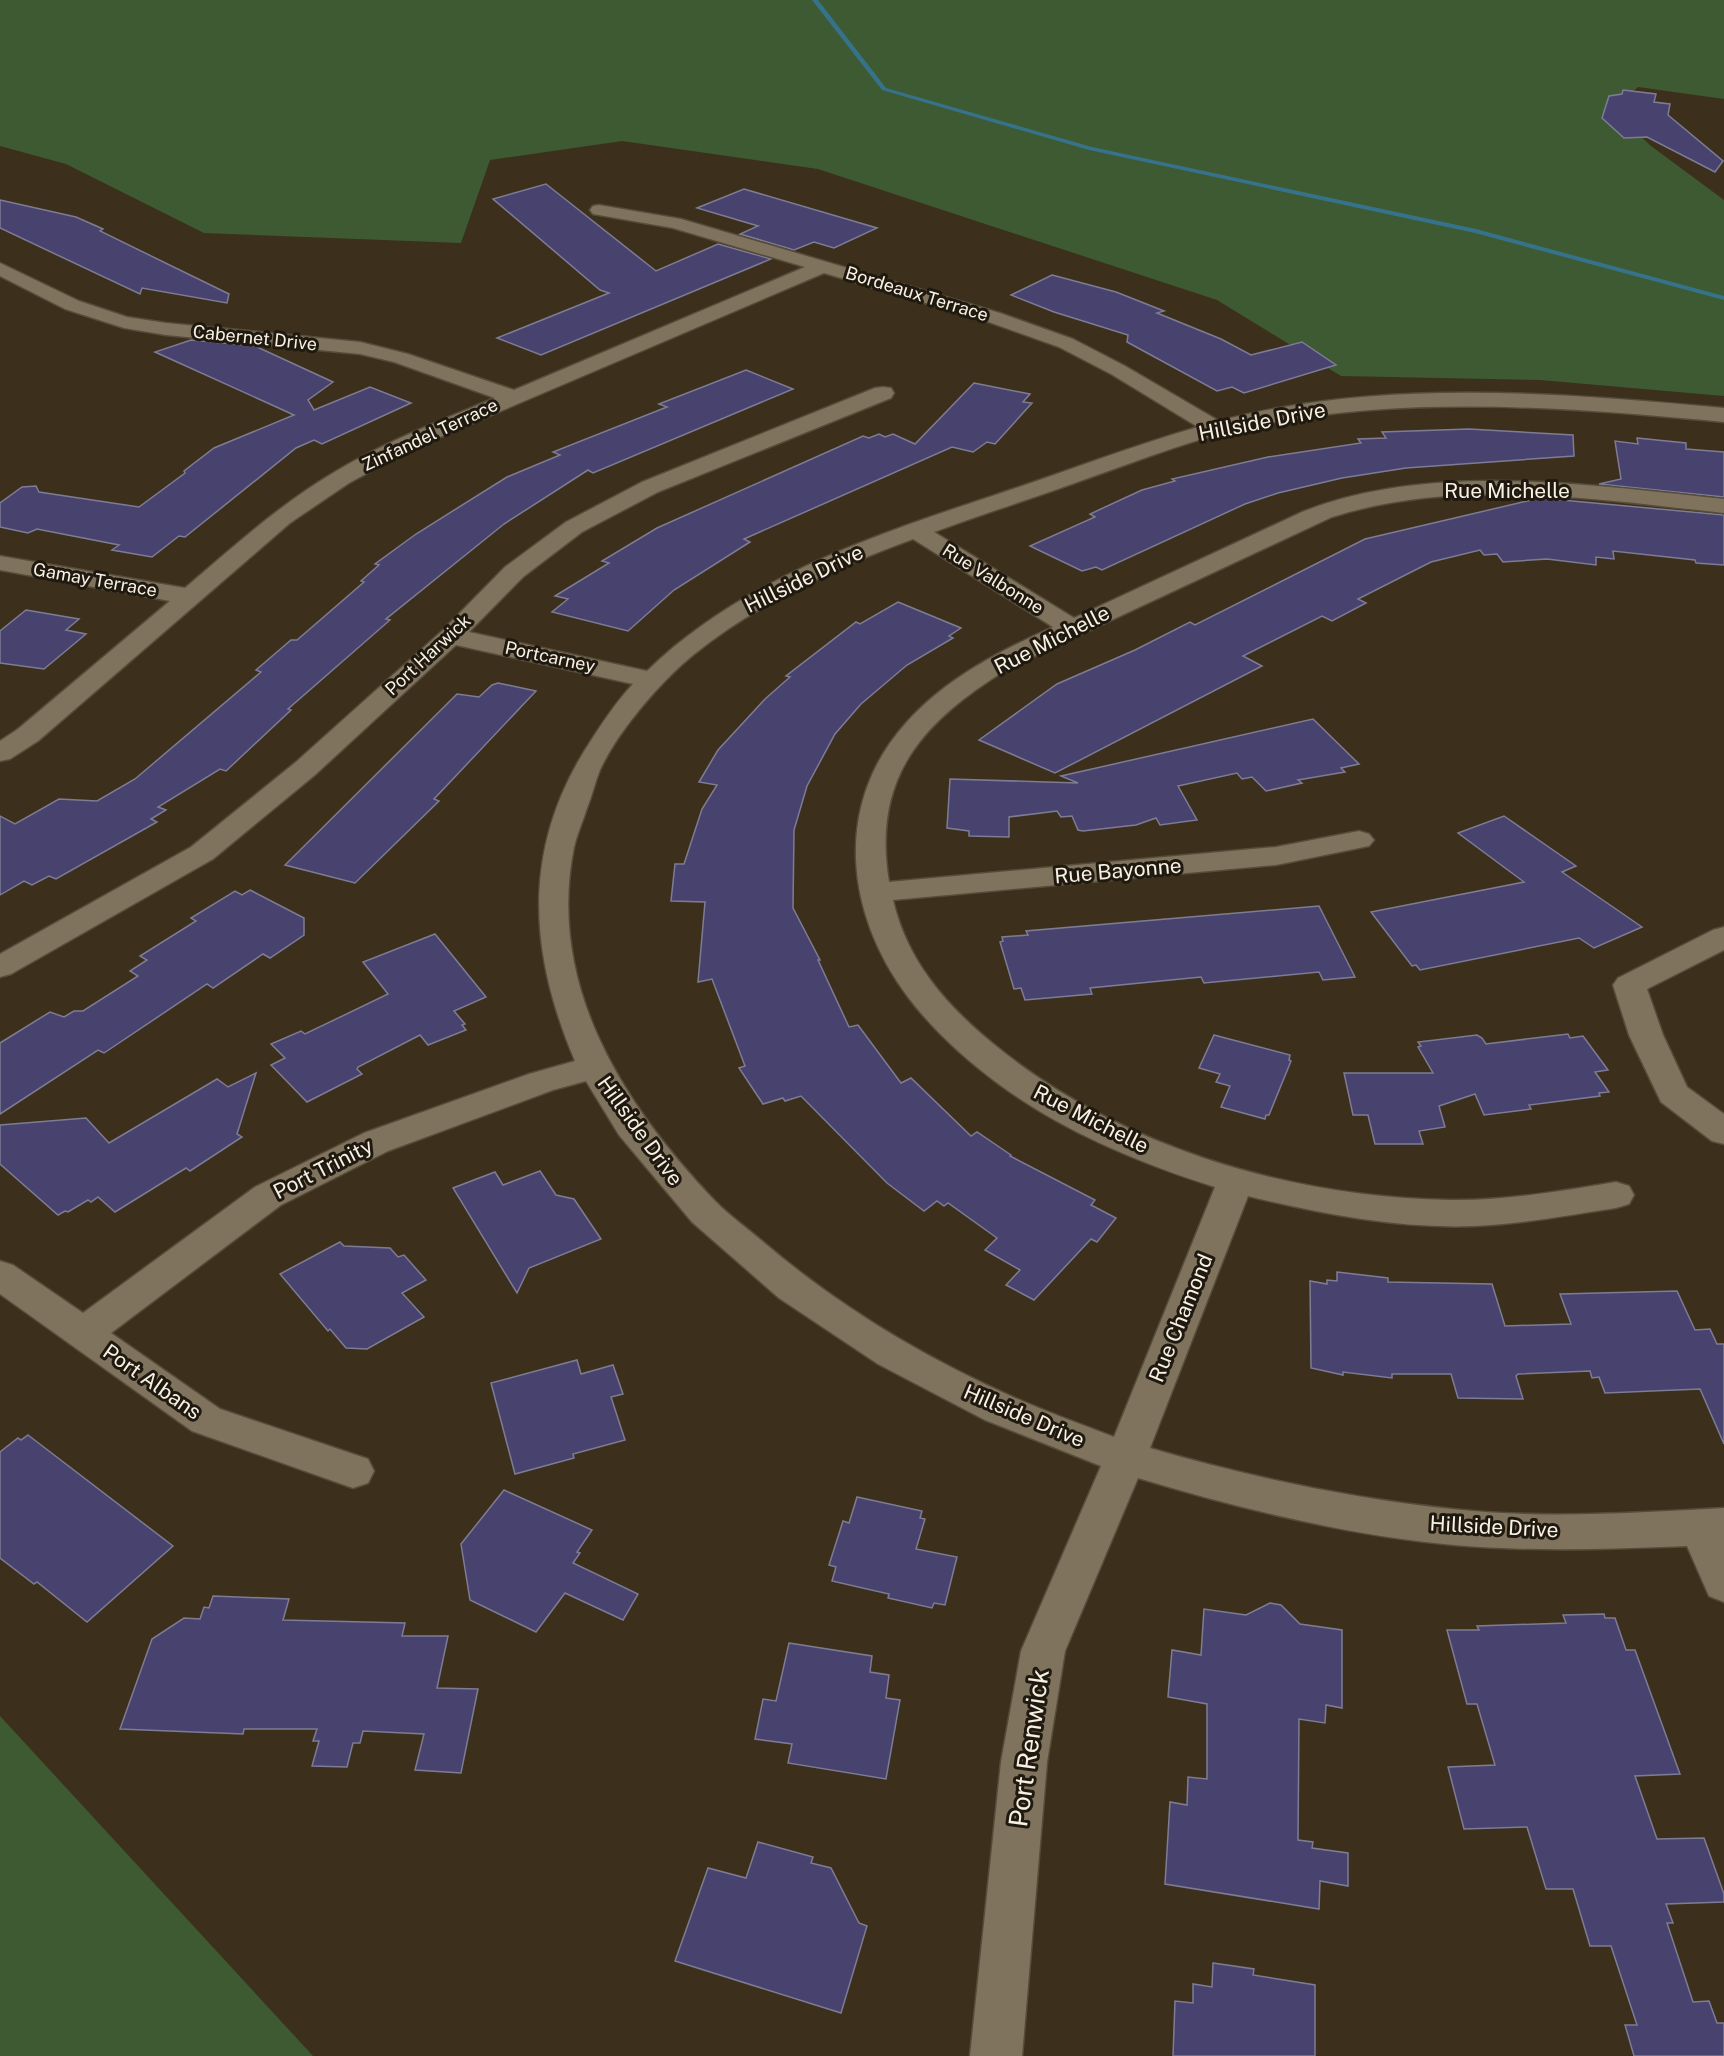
<svg xmlns="http://www.w3.org/2000/svg" width="1724" height="2056" font-family="'Public Sans',sans-serif">
  <style>
    .green { fill: #3e5a32 }
    .lines { fill: none; stroke-linecap: round; stroke-linejoin: round }
    .stream { fill: #37728b; fill-rule: evenodd }
    .building { fill: #48436e; stroke: #7e7c94; stroke-width: 1.5 }
    .minor-casing { stroke: #564c3a; stroke-width: 3 }
    .minor { fill: #80735d; fill-rule: evenodd }
    .labels { text-anchor: middle; stroke-width: 6; stroke-linejoin: round; paint-order: stroke }
    .far-street-label { font-size: 18px; fill: #f7f0e3; stroke: #1f1910 }
    .street-label { font-size: 21px; fill: #f7f0e3; stroke: #1f1910 }
    .near-street-label { font-size: 26px; fill: #f7f0e3; stroke: #1f1910 }
  </style>
  <rect width="100%" height="100%" fill="#3c301c"/>
  <g class="green">
    <path d="M0,0H1724V99L1638,87L1612,109L1651,146L1724,200V396L1540,380L1341,376L1217,300L818,169L622,141L490,160L461,243L204,233L66,164L0,146Z"/>
    <path d="M0,1716L313,2056H0Z"/>
  </g>
  <g class="lines">
    <path class="stream" d="M812,0H818L886,88L1092,147L1476,229L1724,296V300L1475,233L1089,150L882,90Z"/>
  </g>
  <g class="building">
    <path d="M1623,90L1656,94L1654,102L1670,104L1668,115L1723,161L1715,172L1647,137L1624,138L1602,118L1609,96L1622,94Z"/>
    <path d="M546,184L656,271L718,244L771,259L541,355L497,338L609,293L600,290L493,199Z"/>
    <path d="M744,189L877,228L834,248L814,242L794,250L740,234L758,226L697,208Z"/>
    <path d="M0,200L76,217L103,229L100,231L229,294L227,303L142,288L140,294L0,228Z"/>
    <path d="M1052,275L1116,292L1164,311L1157,313L1221,339L1251,355L1302,342L1336,365L1244,393L1232,387L1217,391L1127,342L1128,335L1054,312L1011,295Z"/>
    <path d="M191,340L255,346L333,382L308,400L314,410L370,387L411,403L322,444L314,440L296,448L185,537L179,536L152,557L112,550L119,545L37,529L28,533L0,527V503L22,487L36,486L39,492L139,507L185,473L184,471L214,448L294,415L155,352Z"/>
    <path d="M746,370L793,389L593,473L588,470L504,524L386,619L390,620L288,709L291,710L226,771L220,769L158,807L166,810L151,819L157,822L56,879L49,876L32,885L24,881L0,895V816L15,824L59,799L97,801L135,779L261,672L256,670L291,640H297L364,582L361,581L379,565L375,564L416,534L507,477L560,455L553,452L667,407L659,404Z"/>
    <path d="M974,383L1030,394L1023,402L1032,403L995,444L987,442L973,452L952,447L744,539L750,542L674,590L628,631L552,612L568,599L555,596L609,563L602,561L657,528L863,436L869,438L879,434L885,437L893,434L915,444Z"/>
    <path d="M1469,429L1573,435L1574,456L1406,468L1342,478L1278,493L1245,504L1102,570L1096,567L1082,571L1030,546L1095,517L1090,514L1142,490L1175,481L1172,479L1268,457L1361,443L1358,439L1386,438L1382,432Z"/>
    <path d="M1637,438L1686,443V449L1724,452V497L1599,484L1621,479L1615,441L1638,444Z"/>
    <path d="M1540,498L1724,515V565L1696,563L1695,560L1613,551L1614,559L1596,557V565L1547,559L1503,562L1497,554L1484,555L1480,550L1431,562L1358,599L1366,603L1332,621L1322,616L1243,656L1262,666L1055,773L979,740L1057,684L1135,650L1190,622L1195,625L1365,539Z"/>
    <path d="M898,602L961,628L949,636L953,638L907,665L861,704L835,734L807,786L794,830L793,908L820,960H818L849,1027L858,1025L901,1083L911,1078L971,1136L977,1132L1011,1155L1010,1156L1095,1200L1091,1205L1116,1218L1097,1242L1091,1239L1034,1300L1006,1285L1020,1270L985,1250L997,1238L948,1203L944,1206L937,1201L924,1211L887,1183L801,1096L785,1101L783,1098L763,1104L739,1068L745,1066L712,979L698,982L705,902L671,901L675,864H684L702,809L717,785L699,782L718,750L765,699L790,677L786,676L856,622L860,624Z"/>
    <path d="M26,610L79,619L66,630L86,634L44,669L0,663V631Z"/>
    <path d="M498,683L536,691L434,799L439,801L355,883L285,865L457,694L479,697L492,685Z"/>
    <path d="M1313,719L1359,764L1341,768L1345,772L1298,780L1302,783L1266,791L1252,777L1242,779L1237,773L1178,786L1197,820L1160,825L1156,818L1136,825L1083,831L1078,830L1072,816L1061,817L1057,811L1009,817V837L969,836V831L947,828L950,779L1078,783L1061,776Z"/>
    <path d="M1504,816L1576,866L1562,872L1642,927L1594,948L1579,938L1420,970L1416,965L1412,966L1371,912L1524,882L1458,833Z"/>
    <path d="M250,890L304,918V935L270,958L263,954L213,988L207,984L104,1053L98,1050L0,1114V1043L50,1012L64,1017L74,1011H83L138,976L130,971L147,960L140,956L196,921L191,918L235,891L242,895Z"/>
    <path d="M1319,906L1355,977L1323,980L1319,972L1204,983L1201,977L1090,988L1092,994L1025,1000L1021,988L1014,989L1000,942L1003,941L1002,937L1028,935L1026,931Z"/>
    <path d="M435,934L486,997L454,1011L465,1024L462,1025L466,1030L428,1045L420,1035L358,1067L357,1069L362,1074L307,1102L271,1065L285,1058L271,1044L301,1031L305,1034L388,994L363,962Z"/>
    <path d="M1568,1034L1570,1038L1583,1036L1608,1070L1595,1072L1609,1092L1599,1093L1600,1096L1529,1105L1531,1109L1484,1115L1475,1094L1439,1106L1445,1127L1419,1131L1423,1144H1375L1368,1115H1353L1344,1073H1433L1418,1047L1421,1046L1418,1042L1477,1035L1482,1038L1486,1044Z"/>
    <path d="M1214,1035L1290,1055L1289,1060L1291,1061L1269,1115H1266L1265,1119L1221,1107L1230,1086L1216,1082L1220,1074L1199,1068Z"/>
    <path d="M256,1073L237,1134L242,1137L190,1171L186,1168L115,1212L98,1197L91,1202L88,1200L68,1212L65,1211L58,1215L0,1164V1125L86,1118L109,1143L217,1079L228,1087Z"/>
    <path d="M540,1171L556,1195L574,1199L601,1239L529,1268L517,1293L453,1188L495,1172L503,1185Z"/>
    <path d="M340,1242L344,1246L390,1248L398,1257L404,1255L426,1280L402,1293L424,1317L367,1349L346,1348L330,1329L328,1331L280,1274Z"/>
    <path d="M1337,1272L1388,1278V1282L1492,1284L1505,1326L1571,1324L1560,1294L1677,1291L1695,1330L1710,1329L1717,1344H1724V1444L1700,1389L1605,1393L1599,1377L1592,1378L1590,1371L1518,1374L1516,1376L1523,1399L1458,1398L1451,1374H1392V1378L1343,1372V1375L1311,1368L1310,1281L1327,1284V1280L1337,1281Z"/>
    <path d="M577,1360L581,1374L613,1365L623,1394L611,1397L625,1440L573,1454L574,1458L515,1474L491,1383Z"/>
    <path d="M28,1435L173,1546L87,1622L37,1582L34,1584L0,1558V1452L18,1438L21,1440Z"/>
    <path d="M504,1490L592,1530L577,1552L580,1553L573,1563L638,1594L623,1620L565,1593L536,1632L470,1600L461,1544Z"/>
    <path d="M857,1497L922,1511L920,1518L925,1519L916,1549L957,1557L945,1605L934,1603L932,1608L888,1598L889,1594L832,1581L836,1567L829,1565L843,1521L849,1523Z"/>
    <path d="M213,1596L289,1599L283,1620L405,1623L402,1636H448L437,1688L478,1689L461,1773L415,1770L424,1734L363,1731L360,1743H353L347,1767L312,1766L319,1741H313L317,1729H244L243,1734L120,1729L152,1639L184,1618L200,1619L204,1607L209,1608Z"/>
    <path d="M1270,1603L1281,1605L1300,1624L1342,1630V1708L1326,1705L1325,1723L1299,1719L1298,1840L1313,1842L1312,1848L1348,1853V1886L1320,1881L1319,1909L1165,1884L1170,1802L1187,1805L1188,1777L1207,1779V1704L1168,1697L1172,1650L1201,1655L1204,1609L1246,1615Z"/>
    <path d="M1604,1614L1605,1618H1615L1626,1650H1635L1680,1774L1635,1776L1657,1839L1704,1838L1724,1894V1902L1666,1904L1673,1923H1667L1693,2002L1709,2001L1717,2023H1724V2056H1634L1625,2025H1637L1611,1946H1590L1573,1889H1546L1527,1827L1464,1829L1448,1767L1495,1765L1477,1704H1467L1447,1630H1479L1477,1626L1566,1623L1563,1615Z"/>
    <path d="M789,1643L872,1656L870,1672L889,1675L886,1698L900,1700L886,1779L788,1763L792,1744L755,1739L763,1699L776,1701Z"/>
    <path d="M758,1842L813,1857L811,1863L831,1868L859,1923L867,1926L841,2013L675,1961L708,1868L746,1878Z"/>
    <path d="M1213,1963L1254,1969L1253,1975L1315,1985V2056H1173L1175,2001L1193,2003V1984L1212,1987Z"/>
  </g>
  <g class="lines">
    <g class="minor-casing">
      <g id="minor">
        <path d="M599,205L681,219L1000,313L1073,339L1125,366L1219,421C1383,378 1558,393 1724,408V422C1565,407 1401,394 1244,428C1194,439 1146,458 1097,475C1043,495 988,512 934,532L1074,618L1302,512C1429,461 1591,485 1724,499V513C1596,499 1458,477 1332,517L1009,668C925,720 871,775 889,882L1276,847L1359,831L1369,834L1374,840L1369,846L1276,865L893,900C907,960 944,1003 991,1042C1116,1146 1288,1197 1450,1200C1505,1201 1561,1191 1616,1182L1629,1186L1634,1195L1629,1204L1616,1208C1569,1215 1522,1224 1475,1226C1399,1229 1321,1214 1248,1196L1150,1448C1249,1477 1349,1498 1452,1509C1542,1519 1634,1513 1724,1508V1602L1709,1596L1687,1546C1610,1549 1532,1552 1454,1545C1346,1535 1241,1509 1138,1478L1065,1651L1047,1762L1022,2056H970L1001,1762L1021,1651L1101,1466L985,1420L878,1364L779,1298L692,1222L619,1135L586,1081L553,1090L388,1151L281,1205L111,1333L220,1409L368,1459L374,1471L368,1483L353,1488L192,1431L0,1294V1261L13,1265L83,1313L255,1187L364,1133L529,1074L575,1061C527,948 522,844 592,739C605,719 617,701 633,684L456,645L316,774L213,859L11,974L0,977V954L191,847L296,762L442,631L505,567L566,522L642,482L875,388L883,387L891,388L894,393L891,398L658,492L582,532L523,577L469,632L647,671C746,575 884,532 1013,489C1075,468 1136,445 1198,427L1111,374L1059,347L986,321L824,273L412,449L349,483L290,523L38,741L10,759L0,761V741L18,729L170,601L0,570V556L185,588C232,548 279,505 333,473C384,442 440,421 495,398L394,362L360,354L166,335L124,328L65,309L0,276V263L79,301L127,317L166,323L360,342L408,354L514,390L805,267L673,228L593,214L590,210L593,206ZM913,539L1053,627C1000,651 946,678 906,723C833,804 845,913 908,997C932,1029 964,1058 996,1082C1062,1131 1137,1162 1215,1187L1114,1437C1080,1424 1046,1412 1013,1397C923,1357 837,1305 762,1241C747,1228 730,1216 716,1202C624,1106 546,986 574,847C577,834 583,821 587,808C592,796 595,782 600,770C617,732 661,681 693,655C757,603 836,567 913,539Z"/>
        <path d="M1724,927V950L1647,989L1663,1035L1687,1087L1724,1114V1144L1712,1141L1661,1102L1629,1035L1613,985L1618,978L1713,930Z"/>
      </g>
    </g>
    <use href="#minor" class="minor"/>
  </g>
  <g class="labels">
    <g class="far-street-label">
      <text transform="translate(917 294) rotate(17)" y="6">Bordeaux Terrace</text>
      <text transform="translate(255 338) rotate(6)" y="6">Cabernet Drive</text>
      <text transform="translate(430 435) rotate(-25)" y="6">Zinfandel Terrace</text>
      <text transform="translate(993 579) rotate(32)" y="6">Rue Valbonne</text>
      <text transform="translate(95 580) rotate(10)" y="6">Gamay Terrace</text>
      <text transform="translate(428 655) rotate(-43)" y="6">Port Harwick</text>
      <text transform="translate(550 657) rotate(12)" y="6">Portcarney</text>
    </g>
    <g class="street-label">
      <text transform="translate(1262 422) rotate(-11)" y="7">Hillside Drive</text>
      <text x="1507" y="498">Rue Michelle</text>
      <text transform="translate(804 579) rotate(-26)" y="7">Hillside Drive</text>
      <text transform="translate(1052 640) rotate(-27)" y="7">Rue Michelle</text>
      <text transform="translate(1118 871) rotate(-5)" y="7">Rue Bayonne</text>
      <text transform="translate(1091 1119) rotate(27)" y="7">Rue Michelle</text>
      <text transform="translate(640 1131) rotate(54)" y="7">Hillside Drive</text>
      <text transform="translate(323 1169) rotate(-27)" y="7">Port Trinity</text>
      <text transform="translate(1181 1318) rotate(-68)" y="7">Rue Chamond</text>
      <text transform="translate(152 1382) rotate(35)" y="7">Port Albans</text>
      <text transform="translate(1024 1416) rotate(23)" y="7">Hillside Drive</text>
      <text transform="translate(1494 1527) rotate(3)" y="7">Hillside Drive</text>
    </g>
    <g class="near-street-label">
      <text transform="translate(1029 1748) rotate(-82)" y="9">Port Renwick</text>
    </g>
  </g>
</svg>
